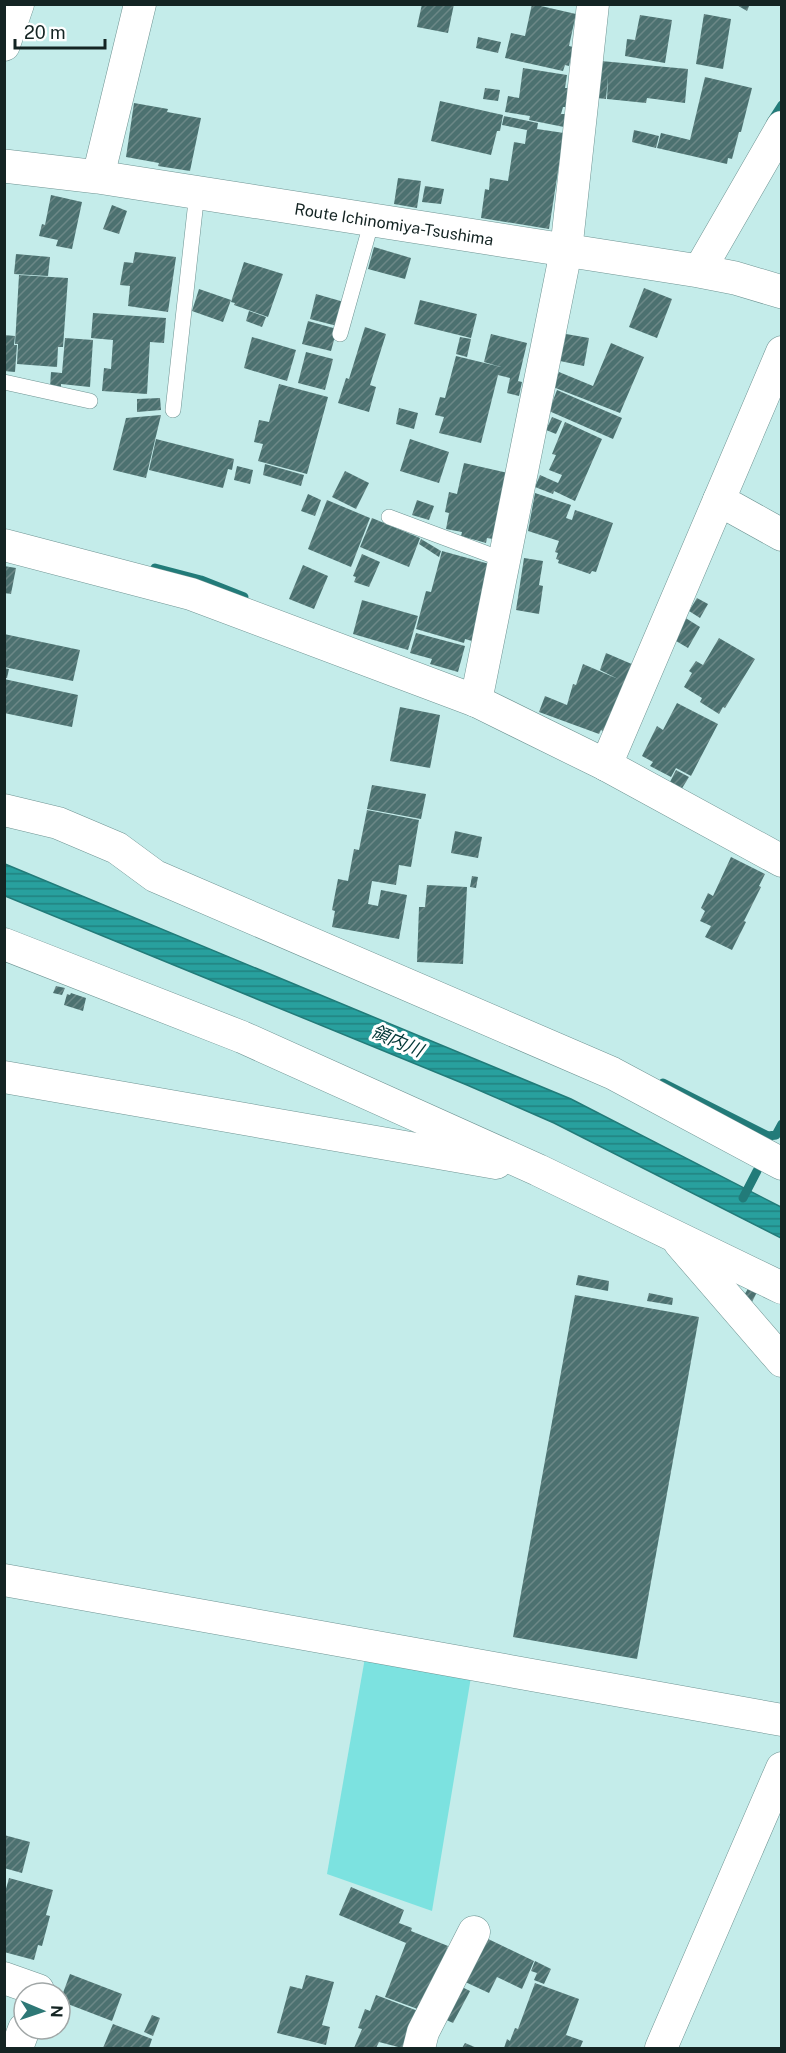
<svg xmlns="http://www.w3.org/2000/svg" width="786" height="2053" font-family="'Public Sans','Noto Sans JP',sans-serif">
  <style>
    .grass { fill: #7ce2e0 }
    .water { fill: url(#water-rules); stroke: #227b79; stroke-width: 1.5 }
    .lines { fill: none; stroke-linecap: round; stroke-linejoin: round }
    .stream { stroke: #227b79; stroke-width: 9 }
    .building { fill: url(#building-hatch) }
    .lane-casing { stroke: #6f9493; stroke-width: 16 }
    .street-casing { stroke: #6f9493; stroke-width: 33 }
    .secondary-casing { stroke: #6f9493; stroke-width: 34 }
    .lane { stroke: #fff; stroke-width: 15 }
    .street { stroke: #fff; stroke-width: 32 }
    .secondary { stroke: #fff; stroke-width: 33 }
    .labels { text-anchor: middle; stroke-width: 6; stroke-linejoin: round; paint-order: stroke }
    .street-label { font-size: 16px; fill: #142423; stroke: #fff }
    .water-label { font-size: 18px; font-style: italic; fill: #003736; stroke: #fff }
  </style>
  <defs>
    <pattern id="water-rules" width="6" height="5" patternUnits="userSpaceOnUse" patternTransform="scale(1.5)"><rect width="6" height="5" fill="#28a09e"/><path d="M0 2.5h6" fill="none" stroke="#218280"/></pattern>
    <pattern id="building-hatch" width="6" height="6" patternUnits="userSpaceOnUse" patternTransform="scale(1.5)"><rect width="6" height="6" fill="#4c7170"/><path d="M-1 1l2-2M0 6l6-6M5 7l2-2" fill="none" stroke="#6c8887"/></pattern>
  </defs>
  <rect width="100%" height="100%" fill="#c4ecea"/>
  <path class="grass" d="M366,1652L472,1671L432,1911L327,1874Z"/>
  <path class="water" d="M5,864L571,1099L781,1207V1238L554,1123L467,1085L5,896Z"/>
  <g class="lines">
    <g class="stream">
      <path d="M771,122L782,105"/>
      <path d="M155,568L201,580L244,597"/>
      <path d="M663,1083L768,1136L776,1135L782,1124"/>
      <path d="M743,1198L757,1171"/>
    </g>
  </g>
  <g class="building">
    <path d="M422,4H454L448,33L417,27Z"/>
    <path d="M532,4L576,14L569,46L573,47L569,66L565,65L563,71L505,58L511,33L525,36Z"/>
    <path d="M735,4H750L747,11Z"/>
    <path d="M704,14L731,19L723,69L696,64Z"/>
    <path d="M640,15L672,20L665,63L625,56L627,39L635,40Z"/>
    <path d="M478,37L501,42L498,53L476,48Z"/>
    <path d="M601,61L688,69L685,103L647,98L646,103L607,99L608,77L606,99L597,98Z"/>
    <path d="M523,68L567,75L565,88H570L567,107H563L561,114H566L564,127L529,120L530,116L505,112L508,96L519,98Z"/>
    <path d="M705,77L752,88L741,132H739L732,159L728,158L727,164L657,148L661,133L690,140Z"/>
    <path d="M485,88L500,90L498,101L483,99Z"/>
    <path d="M440,101L503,115L500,131H497L491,155L431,141Z"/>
    <path d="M134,103L168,109L167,112L201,118L190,171L158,166L159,163L126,157Z"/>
    <path d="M504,116L538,123L537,129L564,133L549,229L481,218L485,189L489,190L490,178L508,181L514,142L525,144L527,130L502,125Z"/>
    <path d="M634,130L659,136L656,148L632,142Z"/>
    <path d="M398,178L421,181L417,208L394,204Z"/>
    <path d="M425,186L444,189L441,204L422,202Z"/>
    <path d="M51,195L82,202L72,249L56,246L58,240L39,236L42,224L45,225Z"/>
    <path d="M112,205L127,211L119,234L103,229Z"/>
    <path d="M374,247L411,258L405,279L368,269Z"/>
    <path d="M135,252L176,257L168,312L128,306L130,286L120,285L124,262L133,263Z"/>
    <path d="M16,254L50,257L48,276L14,274Z"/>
    <path d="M244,262L283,274L268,317L234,305L235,303L231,302Z"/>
    <path d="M19,275L68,278L63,347H58L57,367L17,364L18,344H15Z"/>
    <path d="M644,288L672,299L657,338L629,327Z"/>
    <path d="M199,289L231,300L223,322L192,311Z"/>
    <path d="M316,294L344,302L337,326L310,319Z"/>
    <path d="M420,300L477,314L471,338L414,324Z"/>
    <path d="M249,311L266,317L262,327L246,321Z"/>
    <path d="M93,313L166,318L164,343L150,342L147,394L102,391L104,368L111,369L113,340L91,338Z"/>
    <path d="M308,321L337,329L331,351L302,344Z"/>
    <path d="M365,327L386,334L370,385L376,387L369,412L338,403L346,378L349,379Z"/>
    <path d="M491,334L527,343L518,381L522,382L519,396L507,393L510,378L498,375L481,443L439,433L444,417L435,415L440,397L445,398L456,356L501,367L484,362Z"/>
    <path d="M566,334L589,338L584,366L560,361Z"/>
    <path d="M4,335L15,336L14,345H17L15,372L4,371Z"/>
    <path d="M252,337L296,350L287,381L244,368Z"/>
    <path d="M460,337L471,339L467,357L456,354Z"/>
    <path d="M65,338L93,340L90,387L61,384V388L50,387L51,372L62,373Z"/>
    <path d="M611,343L644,357L620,413L553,387L559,372L593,386Z"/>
    <path d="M306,352L333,359L325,390L298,383Z"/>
    <path d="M279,384L328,397L307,474L258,461L263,444L254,442L259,420L269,422Z"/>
    <path d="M557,390L622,418L613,439L549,411Z"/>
    <path d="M160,398L161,410L137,412V399Z"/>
    <path d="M399,408L418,413L414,429L396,424Z"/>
    <path d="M161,415L146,478L113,470L126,418Z"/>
    <path d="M552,417L562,421L556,434L546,430Z"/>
    <path d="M565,422L602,439L575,501L554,491L553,494L535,487L540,475L558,483L562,475L549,470L556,455L552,454Z"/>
    <path d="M156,439L234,459L232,470L228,469L223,488L149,470Z"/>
    <path d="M410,439L449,452L439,483L400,471Z"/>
    <path d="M464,463L508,473L493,539L487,538L486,543L461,536L462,532L446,529L449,513L445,512L449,492L457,494Z"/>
    <path d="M265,464L304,475L301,486L263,475Z"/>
    <path d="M237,466L253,470L250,484L234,480Z"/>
    <path d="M345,471L369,483L356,509L332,497Z"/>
    <path d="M535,493L571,505L566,518L572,520L575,510L613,523L596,572L592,571L590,574L558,563L559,560L556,559L558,553L555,552L559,541L528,531Z"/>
    <path d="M308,494L321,500L315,516L301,511Z"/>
    <path d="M327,500L370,518L351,567L308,549Z"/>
    <path d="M417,500L434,506L429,520L412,515Z"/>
    <path d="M372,518L420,538L409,567L360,547Z"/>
    <path d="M421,539L441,551L439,557L419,544Z"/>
    <path d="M442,551L493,565L472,641L465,639L464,643L416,629L426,591L431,592Z"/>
    <path d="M362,554L380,562L369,587L354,582L356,577L353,576Z"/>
    <path d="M524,558L543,561L539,585L543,586L539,614L516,610Z"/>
    <path d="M303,565L328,576L314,609L289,599Z"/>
    <path d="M4,566L16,568L11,594L4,593Z"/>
    <path d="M697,598L708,604L700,618L689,611Z"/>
    <path d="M362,600L418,616L408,650L353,634Z"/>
    <path d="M684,617L700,627L688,648L671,638Z"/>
    <path d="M416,633L465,646L458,672L430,664L432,659L410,653Z"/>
    <path d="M4,634L80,650L73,681L4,667Z"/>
    <path d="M719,638L755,659L725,708L723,707L719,714L700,702L702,698L684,687L692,673L689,671L696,661L703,665Z"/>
    <path d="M606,653L634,665L606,733L601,730L599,734L539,712L545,696L567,705L573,684L576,685L583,664L618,679L600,670Z"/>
    <path d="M4,668L9,669L7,678H4Z"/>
    <path d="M4,679L78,695L72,727L4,713Z"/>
    <path d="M677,703L718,724L691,776L676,768L671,777L650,766L653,762L642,756L657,726L663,730Z"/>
    <path d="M400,707L440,715L430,768L390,761Z"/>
    <path d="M676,770L689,777L681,790L669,784Z"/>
    <path d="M372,785L426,794L421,819L367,809Z"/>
    <path d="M367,810L419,820L411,867L399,865L396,885L372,881L368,904L378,906L381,890L407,895L399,939L332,927L335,911L332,910L338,879L348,881L354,849L359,850Z"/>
    <path d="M455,831L482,837L478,858L451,853Z"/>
    <path d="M731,857L765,874L759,886L761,887L744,921L746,922L732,950L705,937L711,926L700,921L705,911L701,908L708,893L713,896Z"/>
    <path d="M472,876L478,877L476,888L470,887Z"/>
    <path d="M427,885L467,887L463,964L417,962L419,907H425Z"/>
    <path d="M56,986L65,988L62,995L53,993Z"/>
    <path d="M71,993L86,998L83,1011L64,1005L67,994L70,995Z"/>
    <path d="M578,1275L609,1281L608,1291L576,1285Z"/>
    <path d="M749,1287L757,1292L752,1302L743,1297Z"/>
    <path d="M649,1293L673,1298L672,1305L647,1301Z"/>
    <path d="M575,1295L699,1317L637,1659L513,1637Z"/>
    <path d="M4,1835L30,1842L22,1873L4,1868Z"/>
    <path d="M9,1878L53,1890L46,1915L50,1916L42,1946L38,1945L34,1960L4,1952V1896Z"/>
    <path d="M351,1887L404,1910L399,1923L412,1928L411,1931L448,1946L423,2011L385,1997L406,1943L339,1915Z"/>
    <path d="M482,1936L534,1961L522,1989L497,1977L489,1993L461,1980Z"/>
    <path d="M535,1961L551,1969L544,1984L534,1980L537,1973L531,1971Z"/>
    <path d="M70,1974L122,1994L112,2021L60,2001Z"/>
    <path d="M306,1975L334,1982L322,2025L330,2027L326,2045L277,2033L290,1986L302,1989Z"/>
    <path d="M535,1983L579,1999L566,2035L583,2041L580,2048H504L507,2039L510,2041L515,2028L518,2029Z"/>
    <path d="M458,1985L470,1991L453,2023L440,2017Z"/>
    <path d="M376,1995L418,2011L405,2046L403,2045L402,2048L379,2042L376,2048H354L362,2029L358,2028L365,2009L370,2011Z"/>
    <path d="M152,2015L160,2018L153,2036L144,2032Z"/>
    <path d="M113,2024L152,2039L149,2048H103Z"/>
    <path d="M465,2043L477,2048H462Z"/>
  </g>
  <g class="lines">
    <g class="lane-casing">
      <g id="lane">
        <path d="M340,334L372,220"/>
        <path d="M4,382L90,401"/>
        <path d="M173,410L197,192"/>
        <path d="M389,517L504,560"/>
      </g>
    </g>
    <g class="street-casing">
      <g id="street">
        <path d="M4,45L18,4"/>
        <path d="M98,177L140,4"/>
        <path d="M699,271L782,127"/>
        <path d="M782,352L719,500L782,535"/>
        <path d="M4,545L191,594L476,701L606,765L782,861"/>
        <path d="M476,701L566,251L593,4"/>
        <path d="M606,765L719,500"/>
        <path d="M4,810L58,823L117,848L155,876L612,1073L782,1164"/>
        <path d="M4,944L242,1037L538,1170L782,1288"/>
        <path d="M4,1077L496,1163"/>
        <path d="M680,1243L782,1361"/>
        <path d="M4,1580L782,1720"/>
        <path d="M4,1978L38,1990L37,1993"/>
        <path d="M17,2048L24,2029"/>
        <path d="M419,2048L423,2032L474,1932"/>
        <path d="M661,2048L782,1768"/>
      </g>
    </g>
    <g class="secondary-casing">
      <path id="secondary" d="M4,166L98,177L699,271L735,278L782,292"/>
    </g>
    <use href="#lane" class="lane"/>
    <use href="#street" class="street"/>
    <use href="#secondary" class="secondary"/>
  </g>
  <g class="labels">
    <g class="street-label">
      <text transform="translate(394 224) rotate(9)" y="6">Route Ichinomiya-Tsushima</text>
    </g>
    <g class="water-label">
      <text transform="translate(397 1041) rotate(23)" y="6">領内川</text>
    </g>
  </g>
  <rect width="786" height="2053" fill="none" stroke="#142423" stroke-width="12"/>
  <g transform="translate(42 2011) rotate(92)"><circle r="28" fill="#ffffff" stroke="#a1a7a7" stroke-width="1.5"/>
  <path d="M0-4.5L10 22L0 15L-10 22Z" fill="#2e7876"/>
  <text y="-9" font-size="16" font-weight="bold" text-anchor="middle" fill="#142423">N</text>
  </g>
  <path d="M15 39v9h90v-9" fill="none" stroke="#142423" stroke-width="3"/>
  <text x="24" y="39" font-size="18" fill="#142423" stroke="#ffffff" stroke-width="4.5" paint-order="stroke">20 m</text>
</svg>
